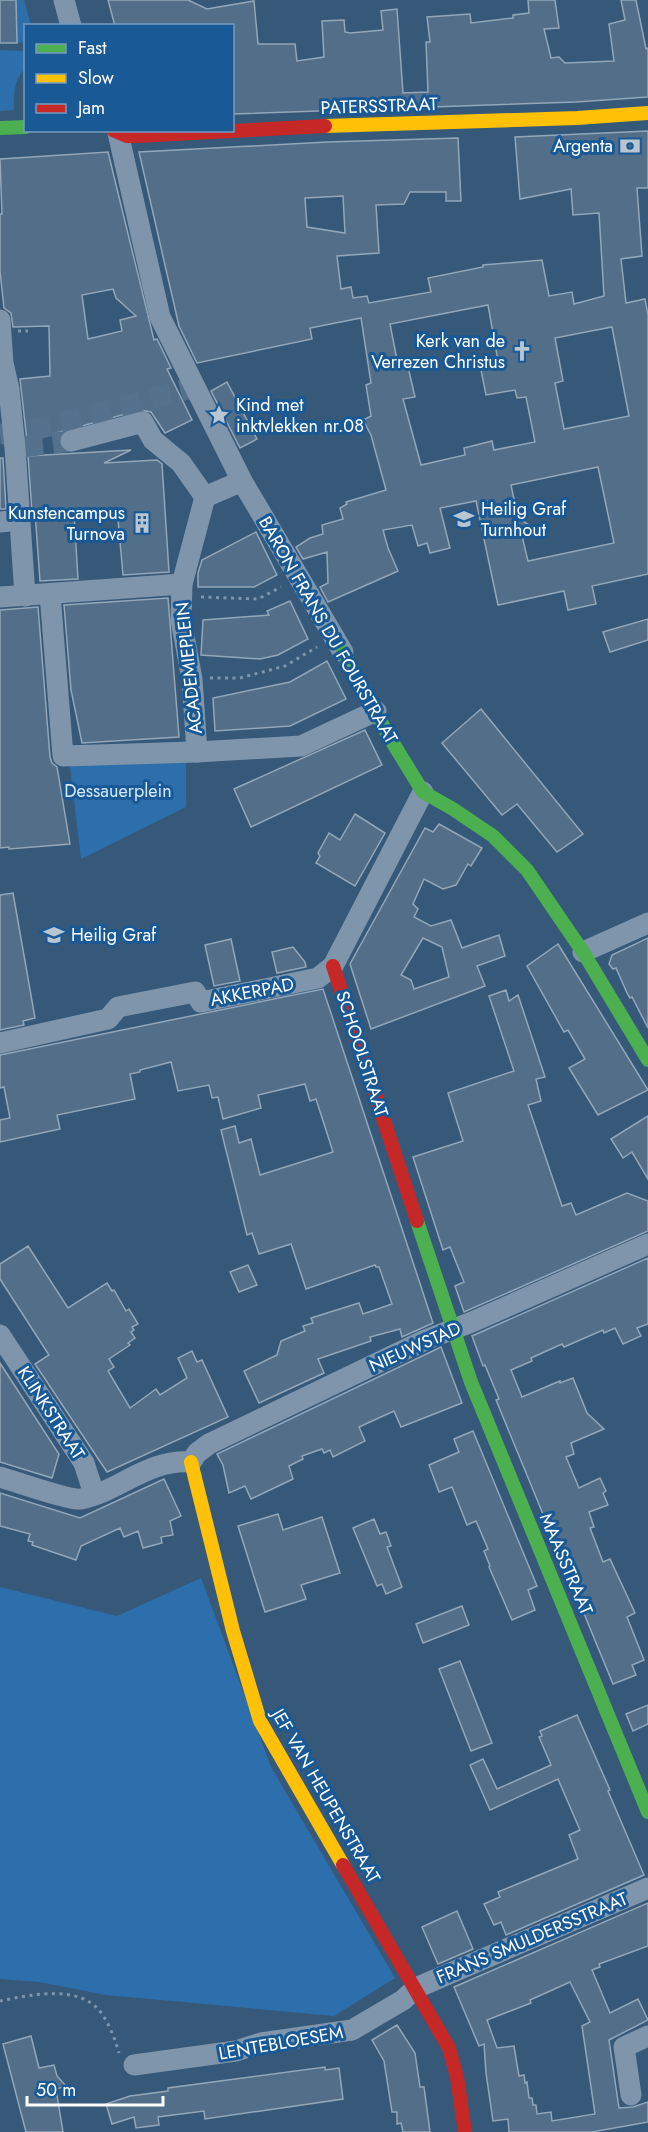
<svg xmlns="http://www.w3.org/2000/svg" width="648" height="2132" font-family="Jost,sans-serif">
  <style>
    .green { fill: #2d6fac }
    .building { fill: #526e88; stroke: #93a7b9; stroke-width: 1.5; fill-rule: evenodd }
    .lines { fill: none; stroke-linecap: round; stroke-linejoin: round }
    .street-tunnel { stroke: #54718d; stroke-width: 21; stroke-dasharray: 21 10; stroke-linecap: butt }
    .path { stroke: #7e95ab; stroke-width: 3; stroke-dasharray: 3 4.5; stroke-linecap: butt }
    .street { stroke: #7e95ab; stroke-width: 21 }
    .fast { stroke: #4caf50; stroke-width: 14 }
    .slow { stroke: #ffc107; stroke-width: 14 }
    .jam { stroke: #c62828; stroke-width: 14 }
    .labels { text-anchor: middle; stroke-width: 6; stroke-linejoin: round; paint-order: stroke }
    .street-label { font-size: 18px; fill: #fff; stroke: #195996 }
    .poi-label { font-size: 18px; fill: #fff; stroke: #195996; text-anchor: end }
    .park-label { font-size: 18px; fill: #d2e8fb; stroke: #195996 }
  </style>
  <rect width="100%" height="100%" fill="#365879"/>
  <g class="green">
    <path d="M16,0H24L31,25L26,26L25,42L17,43Z"/>
    <path d="M0,50L25,51V68C14,81 13,94 14,110L0,111Z"/>
    <path d="M186,741V807L81,859L68,749Z"/>
    <path d="M201,1578L271,1767L395,1978L334,2016L106,1995L39,1982L0,1979V1587L117,1616Z"/>
  </g>
  <g class="building">
    <path d="M0,0H16L17,43H0Z"/>
    <path d="M108,0H188L207,9L254,1L258,44H295L297,61L324,57L322,21L344,20L345,32L350,33L383,30L381,11L397,9L403,93L428,92L426,42H430L427,17L470,14L471,23L513,18V15L529,13L528,0H555L559,28L544,29L551,58L559,57L565,63L614,61L609,24L625,20L621,0H636L646,49L648,48V97L576,102L232,114V26H115Z"/>
    <path d="M648,131V188H637L642,256L621,259L626,303L645,299L648,315V574L592,586L596,604L568,610L564,591L498,605L476,501L440,508L450,548L430,553L427,543L418,546L412,525L383,530L388,548L398,571L328,602L320,587L328,583L327,552L303,559L296,547L310,538L323,534L322,525L343,519L340,508L347,504L346,502L386,490L371,435L363,420L371,416L366,385L371,383L361,318L310,328L312,339L197,363L179,326L139,152L327,142L458,138L461,201H446V192H410L404,204L376,205L379,253L337,256L341,289L351,287L353,298L367,296L369,303L431,292L428,278L483,267V265L542,260L549,296L572,292L574,304L604,296L599,213L573,215L571,189L520,199L515,137ZM343,196L345,233L307,227L305,198ZM488,305L498,361L480,365L486,395L515,390L517,398L526,397L535,442L494,450L492,441L464,448L465,455L421,465L403,399L415,397L408,367L399,370L390,324ZM612,327L629,416L564,429L555,383L563,381L555,338ZM598,467L614,543L528,561L522,536L529,525L518,518L511,485Z"/>
    <path d="M108,152L154,340L157,339L171,368L167,369L192,420L165,433L151,412L140,410L27,441L20,379L50,376L49,326L13,327L11,313L4,308L0,271V214H2L0,159ZM113,289L116,298L136,316L120,320L122,331L88,339L82,295Z"/>
    <path d="M227,382L257,439L240,448L211,391Z"/>
    <path d="M131,450L104,463L157,460L162,464L169,572L123,575L117,509L74,513L78,579L40,581L35,512H32L28,456Z"/>
    <path d="M0,458H3L6,509H0Z"/>
    <path d="M256,532L277,575L254,587H198V573L202,560Z"/>
    <path d="M168,598L179,737L82,743L71,690L64,605Z"/>
    <path d="M290,601L308,639L278,655L260,659L201,655L203,620L269,615L267,611Z"/>
    <path d="M38,607L50,757L52,763L57,767L70,844L9,849V847L0,848V610Z"/>
    <path d="M648,619V640L610,652L603,632Z"/>
    <path d="M327,661L346,699L290,726L215,731L213,698L290,682Z"/>
    <path d="M481,709L583,834L557,852L517,804L502,815L442,743Z"/>
    <path d="M365,730L382,765L251,827L234,789Z"/>
    <path d="M355,814L385,833L355,886L316,863L320,856L318,853L329,833L340,840Z"/>
    <path d="M439,824L482,848L471,866L468,864L456,885L443,889L424,879L413,904L418,909L414,917L431,926L451,920L462,948L499,935L505,956L477,966L485,986L371,1029L350,964L425,828L433,832ZM423,938L442,947L449,977L414,989L411,980L401,975Z"/>
    <path d="M13,893L35,1018L23,1021L24,1025L0,1030V895Z"/>
    <path d="M648,938V1028L632,997L630,998L627,993L616,968L613,969L609,964L612,955Z"/>
    <path d="M231,939L240,981L214,986L205,945Z"/>
    <path d="M558,944L648,1090L598,1115L569,1068L585,1059L568,1030L564,1032L527,966Z"/>
    <path d="M293,947L305,962L306,967L277,973L272,952Z"/>
    <path d="M323,989L433,1323L402,1337L400,1329L370,1337L371,1341L318,1359L324,1373L259,1403L244,1371L277,1355L281,1341L305,1331L303,1326L313,1323L311,1318L359,1303L363,1314L392,1304L379,1267H376L375,1265L306,1289L291,1244L259,1254L252,1233L247,1235L221,1130L235,1126L239,1143L251,1139L260,1175L333,1152L316,1099L310,1101L305,1084L258,1095L261,1108L223,1119L218,1097L212,1098L209,1085L178,1091L171,1062L140,1070V1072L130,1074L135,1099L57,1115L60,1129L0,1142V1120L10,1118L4,1087L0,1088V1055Z"/>
    <path d="M506,990L509,1001L518,995L545,1077L536,1079L541,1101L528,1105L562,1206L571,1203L576,1215L627,1193L648,1201V1231L464,1312L455,1286L464,1282L450,1247L443,1250L413,1157L463,1141L448,1093L514,1071L489,996Z"/>
    <path d="M648,1116V1179L632,1152L623,1158L611,1139Z"/>
    <path d="M28,1246L68,1308L107,1283L112,1291L114,1290L126,1311L129,1309L138,1324L132,1327L134,1330L131,1332L135,1338L128,1343L130,1345L109,1359L114,1367L108,1371L130,1408L156,1389L160,1395L187,1378L178,1358L192,1351L197,1362L202,1360L228,1417L107,1472L35,1364L49,1355L0,1279V1264Z"/>
    <path d="M648,1258V1324L637,1328L641,1336L623,1344L615,1328L604,1333L603,1330L564,1347L562,1344L531,1358L532,1361L511,1370L522,1397L560,1381V1383L573,1378L587,1413L604,1429L571,1443L574,1454L566,1457L579,1488L600,1478L606,1491L603,1493L608,1505L589,1512L594,1527L590,1528L603,1562L610,1559L635,1613L627,1617L644,1660L632,1665L636,1675L613,1684L496,1400L499,1399L485,1365L483,1366L472,1336Z"/>
    <path d="M248,1265L257,1285L239,1292L230,1272Z"/>
    <path d="M441,1347L462,1403L401,1427L394,1411L359,1427L365,1441L333,1457L330,1450L324,1453L322,1449L302,1456L303,1459L289,1466L293,1479L251,1499L245,1486L229,1493L223,1465L217,1454Z"/>
    <path d="M0,1363L59,1454L52,1478L0,1462Z"/>
    <path d="M473,1431L537,1586L528,1590L535,1610L512,1620L489,1567L490,1566L484,1551L488,1549L476,1521L467,1525L452,1487L439,1492L429,1465L459,1452L454,1439Z"/>
    <path d="M164,1479L181,1516L170,1521L173,1535L161,1537L162,1543L143,1548L138,1531L124,1537L120,1528L81,1546L76,1560L32,1545L33,1542L28,1541L30,1534L0,1526V1493L80,1518Z"/>
    <path d="M278,1514L283,1530L322,1517L340,1573L301,1585L306,1599L265,1612L238,1526Z"/>
    <path d="M374,1519L380,1534L386,1532L391,1546L387,1547L402,1587L386,1594L382,1584L377,1586L353,1528Z"/>
    <path d="M462,1606L469,1625L423,1643L416,1624Z"/>
    <path d="M460,1661L492,1743L471,1751L439,1669Z"/>
    <path d="M648,1705V1724L633,1731L626,1714Z"/>
    <path d="M577,1715L610,1790L608,1791L644,1875L506,1935L501,1922L494,1925L484,1904L500,1897L498,1892L578,1859L569,1835L580,1830L558,1779L490,1810L470,1765L483,1759L497,1789L551,1765L539,1737L542,1736L540,1731Z"/>
    <path d="M648,1903V1946L599,1964L600,1967L592,1970L610,2013L638,1999L648,2020L609,2040L619,2108L633,2107L648,2102V2122L592,2132H509L508,2119L493,2121L486,2073L484,2044L479,2046L454,1987ZM570,1982L590,2022L582,2026L595,2114L552,2121L551,2112L537,2114L536,2105H533L532,2098H529L527,2082L525,2083L524,2075L519,2076L514,2046L497,2048L487,2020L531,2003L530,2000Z"/>
    <path d="M457,1911L473,1949L438,1964L422,1927Z"/>
    <path d="M397,2025L415,2053L420,2087H424L430,2132H403L401,2123L397,2124V2112H392L384,2061L372,2040Z"/>
    <path d="M31,2036L39,2068L54,2065L57,2076L66,2086L56,2089L63,2132H26L3,2044Z"/>
    <path d="M325,2067V2070L339,2068L343,2099L205,2119L204,2111L158,2117L159,2125L136,2128L134,2117L112,2124L106,2104L130,2096L168,2091V2088Z"/>
  </g>
  <g class="lines">
    <g class="street-tunnel">
      <path d="M0,434L26,432L195,387"/>
      <path d="M22,447L71,441"/>
    </g>
    <g class="path">
      <path d="M18,331H28"/>
      <path d="M201,597L258,599L281,587"/>
      <path d="M210,678H240L285,666L317,647"/>
      <path d="M0,2001C30,1995 81,1983 102,2014C110,2026 115,2039 119,2053"/>
    </g>
    <g class="street">
      <path d="M64,0L71,26"/>
      <path d="M118,133L160,317L242,481L343,652"/>
      <path d="M0,320L3,363L9,389L15,448L25,596"/>
      <path d="M71,441L143,422L153,440L181,463L205,497"/>
      <path d="M0,522L20,520"/>
      <path d="M50,594L63,756L197,752L301,746L376,711"/>
      <path d="M0,597L182,584"/>
      <path d="M197,752L192,679L181,620L182,584L205,497L242,481"/>
      <path d="M583,952L648,923"/>
      <path d="M0,1043L108,1019L118,1007L195,992L201,1002L318,978L333,966L423,792"/>
      <path d="M0,1335L84,1463L94,1494"/>
      <path d="M0,1477C13,1481 71,1501 81,1499C120,1491 147,1459 191,1462L197,1453L209,1444L425,1340L472,1322L648,1244"/>
      <path d="M134,2065L236,2051L261,2043L352,2030L403,2000L416,1988L648,1888"/>
      <path d="M631,2095L624,2047L648,2036"/>
    </g>
    <g class="fast">
      <path d="M0,128L26,127"/>
      <path d="M343,652L388,735L423,792L453,809L493,836L527,870L583,952L648,1060"/>
      <path d="M417,1221L471,1382L648,1812"/>
    </g>
    <g class="slow">
      <path d="M325,126L577,118L648,113"/>
      <path d="M191,1462L233,1631L260,1721L343,1865"/>
    </g>
    <g class="jam">
      <path d="M113,130L127,136H137L325,126"/>
      <path d="M333,966L417,1221"/>
      <path d="M343,1865L449,2048L457,2077L465,2132"/>
    </g>
  </g>
  <defs>
    <g id="bank-bare" transform="scale(1.62)"><path d="M-6-4H6V4H-6ZM0-2.3a2.3 2.3 0 1 0 0 4.6a2.3 2.3 0 1 0 0-4.6Z" fill="#b9c5d0" stroke="#195996" stroke-width="2.5" paint-order="stroke"/></g>
    <g id="church-bare" transform="scale(1.62)"><path d="M-1.2-6h2.4v3.5h3.3v2.4h-3.3V6h-2.4V-.1h-3.3v-2.4h3.3Z" fill="#b9c5d0" stroke="#195996" stroke-width="2.5" paint-order="stroke"/></g>
    <g id="sight-bare" transform="scale(1.62)"><path d="M0-6L1.8-2.2L6-1.7L2.9 1.2L3.7 5.4L0 3.3L-3.7 5.4L-2.9 1.2L-6-1.7L-1.8-2.2Z" fill="#b9c5d0" stroke="#195996" stroke-width="2.5" paint-order="stroke"/></g>
    <g id="school-bare" transform="scale(1.62)"><path d="M0-5L7-2L0 1L-7-2ZM-4 1L0 2.5L4 1V4Q0 6-4 4Z" fill="#b9c5d0" stroke="#195996" stroke-width="2.5" paint-order="stroke"/></g>
    <g id="building-bare" transform="scale(1.62)"><path d="M-4-6H4V6H1V3H-1V6H-4ZM-2.5-4.3h1.7v1.8h-1.7ZM.8-4.3h1.7v1.8H.8ZM-2.5-1h1.7V.8h-1.7ZM.8-1h1.7V.8H.8Z" fill="#b9c5d0" stroke="#195996" stroke-width="2.5" paint-order="stroke"/></g>
  </defs>
  <g fill-rule="evenodd">
    <use href="#bank-bare" x="630" y="146"/>
    <use href="#church-bare" x="522" y="351"/>
    <use href="#sight-bare" x="219" y="415"/>
    <use href="#school-bare" x="464" y="519"/>
    <use href="#building-bare" x="142" y="523"/>
    <use href="#school-bare" x="54" y="935"/>
  </g>
  <g class="labels">
    <g class="street-label">
      <text transform="translate(379 106) rotate(-2)" y="6">PATERSSTRAAT</text>
      <text transform="translate(328 630) rotate(60)" y="6">BARON FRANS DU FOURSTRAAT</text>
      <text transform="translate(189 668) rotate(-96)" y="6">ACADEMIEPLEIN</text>
      <text transform="translate(252 992) rotate(-11)" y="6">AKKERPAD</text>
      <text transform="translate(362 1054) rotate(72)" y="6">SCHOOLSTRAAT</text>
      <text transform="translate(415 1347) rotate(-24)" y="6">NIEUWSTAD</text>
      <text transform="translate(51 1413) rotate(57)" y="6">KLINKSTRAAT</text>
      <text transform="translate(566 1564) rotate(67)" y="6">MAASSTRAAT</text>
      <text transform="translate(326 1796) rotate(60)" y="6">JEF VAN HEUPENSTRAAT</text>
      <text transform="translate(532 1938) rotate(-23)" y="6">FRANS SMULDERSSTRAAT</text>
      <text transform="translate(281 2043) rotate(-10)" y="6">LENTEBLOESEM</text>
    </g>
    <g class="poi-label">
      <text x="613" y="152">Argenta</text>
      <text x="505" y="347">Kerk van de<tspan x="505" dy="21">Verrezen Christus</tspan></text>
      <text x="236" y="411" text-anchor="start">Kind met<tspan x="236" dy="21">inktvlekken nr.08</tspan></text>
      <text x="481" y="515" text-anchor="start">Heilig Graf<tspan x="481" dy="21">Turnhout</tspan></text>
      <text x="125" y="519">Kunstencampus<tspan x="125" dy="21">Turnova</tspan></text>
      <text x="71" y="941" text-anchor="start">Heilig Graf</text>
    </g>
    <g class="park-label">
      <text x="118" y="797">Dessauerplein</text>
    </g>
  </g>
  <rect x="24" y="24" width="210" height="108" fill="#195996" stroke="#759bc0" stroke-width="1.5"/>
  <rect x="36" y="44" width="30" height="9" fill="#4caf50" stroke="#759bc0" stroke-width="1.5"/>
  <text x="78" y="54" font-size="18" fill="#ffffff">Fast</text>
  <rect x="36" y="74" width="30" height="9" fill="#ffc107" stroke="#759bc0" stroke-width="1.5"/>
  <text x="78" y="84" font-size="18" fill="#ffffff">Slow</text>
  <rect x="36" y="104" width="30" height="9" fill="#c62828" stroke="#759bc0" stroke-width="1.5"/>
  <text x="78" y="114" font-size="18" fill="#ffffff">Jam</text>
  <path d="M27 2096v9h136v-9" fill="none" stroke="#ffffff" stroke-width="3"/>
  <text x="36" y="2096" font-size="18" fill="#ffffff" stroke="#195996" stroke-width="4.5" paint-order="stroke">50 m</text>
</svg>
